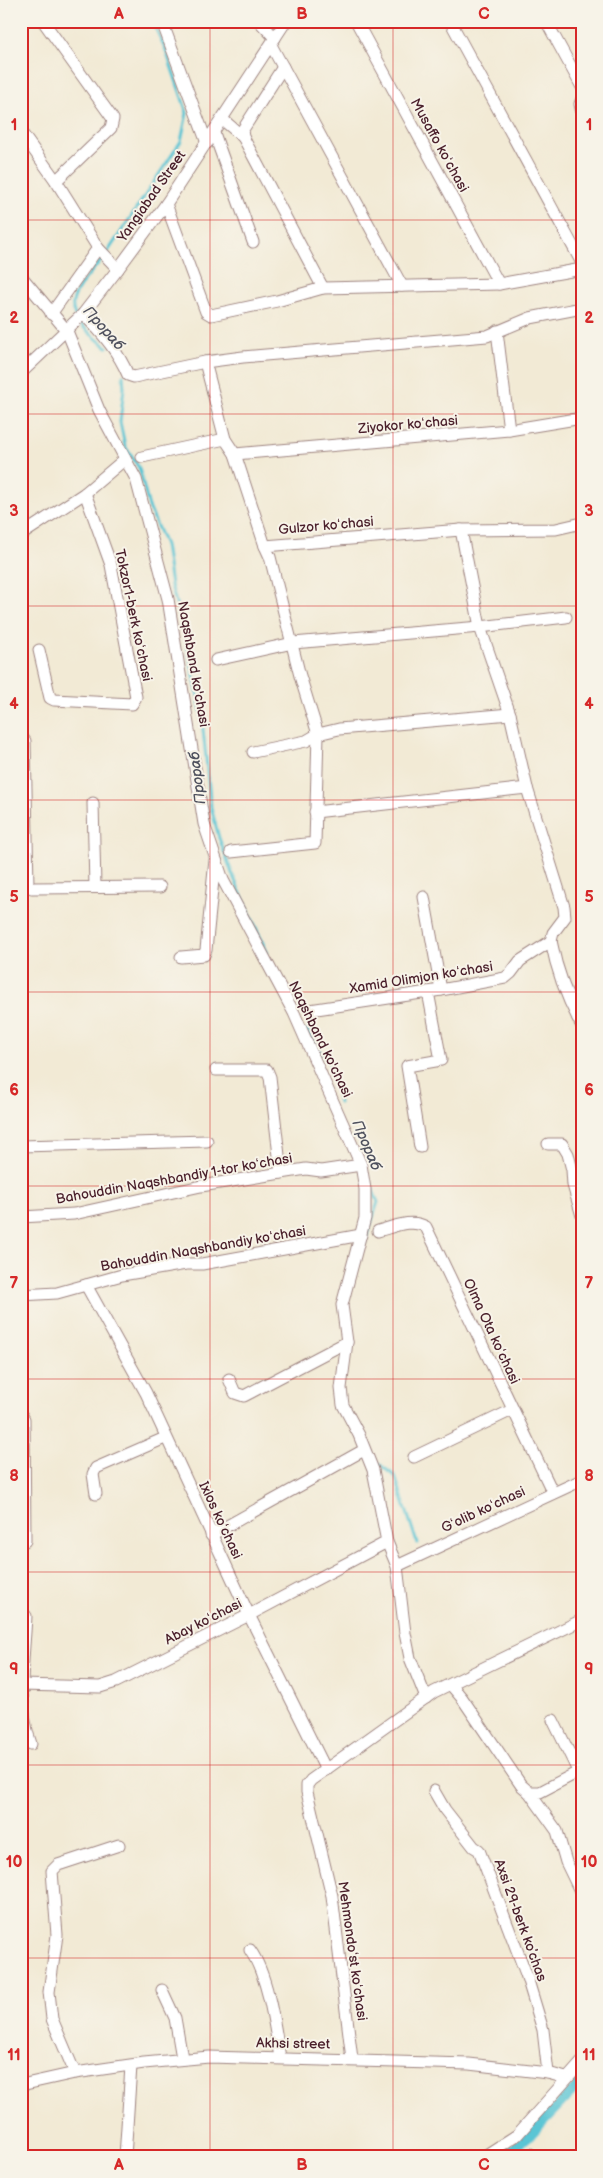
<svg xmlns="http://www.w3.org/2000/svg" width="603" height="2178" font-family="'Balsamiq Sans',sans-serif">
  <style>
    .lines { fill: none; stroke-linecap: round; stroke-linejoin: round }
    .stream { stroke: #5ac5d4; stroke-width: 3 }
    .canal { stroke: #5ac5d4; stroke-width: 10 }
    .minor-casing { stroke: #9e8480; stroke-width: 13 }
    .minor { stroke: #fff; stroke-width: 11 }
    .grid { fill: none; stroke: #d62828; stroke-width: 1; stroke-opacity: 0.55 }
    .labels { text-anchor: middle; stroke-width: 4; stroke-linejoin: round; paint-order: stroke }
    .street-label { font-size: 14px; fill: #4a1f2b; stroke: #f7f3e8 }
    .water-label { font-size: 15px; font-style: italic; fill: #4f515e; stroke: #f7f3e8 }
    .neatline { fill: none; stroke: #d62828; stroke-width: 2 }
    .grid-label { font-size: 16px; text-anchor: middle; font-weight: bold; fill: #d62828 }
  </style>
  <rect width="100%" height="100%" fill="#f7f3e8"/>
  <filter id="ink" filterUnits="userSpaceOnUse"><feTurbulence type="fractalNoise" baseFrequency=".02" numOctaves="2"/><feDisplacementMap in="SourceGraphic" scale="10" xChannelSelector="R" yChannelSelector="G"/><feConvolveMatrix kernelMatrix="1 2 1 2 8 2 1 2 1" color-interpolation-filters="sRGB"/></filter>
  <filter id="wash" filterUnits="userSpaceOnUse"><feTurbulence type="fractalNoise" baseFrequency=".0096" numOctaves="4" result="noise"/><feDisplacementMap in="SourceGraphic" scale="20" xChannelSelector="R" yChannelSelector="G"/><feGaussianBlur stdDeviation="1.12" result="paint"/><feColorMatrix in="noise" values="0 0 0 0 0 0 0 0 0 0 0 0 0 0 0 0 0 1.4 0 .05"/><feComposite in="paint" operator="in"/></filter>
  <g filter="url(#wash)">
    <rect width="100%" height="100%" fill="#f2ead5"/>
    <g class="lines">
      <g class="stream">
        <path d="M107,253L181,141L187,113L165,48L152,21"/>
        <path d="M103,258C67,300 57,310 107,347"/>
        <path d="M123,375L124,388L120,422L125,446L139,468L149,507L165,545L171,585L185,635L201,710L211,807L219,838L233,876L267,952"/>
        <path d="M307,1030L332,1068L339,1103"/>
        <path d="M364,1244L378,1202L368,1179"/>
        <path d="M375,1461L395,1476L417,1543"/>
      </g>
      <path class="canal" d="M502,2157L530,2135L582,2081"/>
    </g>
  </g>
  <g filter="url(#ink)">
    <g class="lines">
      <g class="minor-casing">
        <g id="minor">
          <path d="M43,21L113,119L111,128L56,181"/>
          <path d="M159,21L164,27L207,143"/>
          <path d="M259,21L275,38"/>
          <path d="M356,21L499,284"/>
          <path d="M450,21L582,263"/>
          <path d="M546,21L582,87"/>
          <path d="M271,45L402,286"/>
          <path d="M283,67L242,131L243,137L323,288"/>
          <path d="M582,99L580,104L582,113"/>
          <path d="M222,119L243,137"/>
          <path d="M21,132L56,181L98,248L118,269"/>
          <path d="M214,133L253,242"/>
          <path d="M166,204L206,312L211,315L277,301L323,288L499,284L582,269"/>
          <path d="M21,276L67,331L99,410L136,479L168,599L204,824L223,880L294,1013L361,1165L365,1189V1218L342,1305L347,1342L341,1388L343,1405L359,1435L373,1470L387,1542L397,1566L405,1633L410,1658L426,1698"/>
          <path d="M51,314L98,248"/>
          <path d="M83,314C102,332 118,351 128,375L134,377L205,362L243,357L487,336L530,318L582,308"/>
          <path d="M497,331L509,430"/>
          <path d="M205,362L225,439"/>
          <path d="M21,373L83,314L118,269L166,204L286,21"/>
          <path d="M235,454L509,430L582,418"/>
          <path d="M142,457L225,439L235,454L265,546"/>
          <path d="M21,535L85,493L125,459"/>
          <path d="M39,650L50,698L54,700L132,704L136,697L111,565L85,493"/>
          <path d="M216,660L293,643L480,627L566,617"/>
          <path d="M21,736L25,741L28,886L32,888L160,887"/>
          <path d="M253,752L306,741L318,734L339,729L510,714"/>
          <path d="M527,788L564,907L565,917L553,933L551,941"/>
          <path d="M93,803L95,887"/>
          <path d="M315,812L527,788L510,714L480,627L461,530"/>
          <path d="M231,852L315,843L318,734L300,676L270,557L265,546L461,530L556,529L582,523"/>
          <path d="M424,897L441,990"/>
          <path d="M181,957L204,955L206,950L215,860"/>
          <path d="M310,1010L441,990L505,978L511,973L520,961L551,941C557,972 567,999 582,1026"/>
          <path d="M216,1070H267L270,1077L281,1173"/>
          <path d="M548,1144H562L568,1154L572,1170L573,1185L582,1216"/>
          <path d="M21,1146L207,1141"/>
          <path d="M420,1147L407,1066L441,1060L428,992"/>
          <path d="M21,1217L74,1214L201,1186L306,1169L321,1171L361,1165"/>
          <path d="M378,1231C393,1227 412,1218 426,1227L553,1493"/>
          <path d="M86,1285L146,1393L249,1615L326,1770"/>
          <path d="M21,1295L57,1293L122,1275L186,1264H202L361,1235"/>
          <path d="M229,1379L235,1393L244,1396L347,1342"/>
          <path d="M21,1414L24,1419L25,1541"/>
          <path d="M414,1457L512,1410"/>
          <path d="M96,1494L93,1474L96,1468L165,1438"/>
          <path d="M211,1535L364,1450"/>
          <path d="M397,1566L582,1480"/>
          <path d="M26,1616C24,1658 16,1703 31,1744"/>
          <path d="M21,1685L100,1687L116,1682L249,1615L387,1542"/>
          <path d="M451,1685L462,1698L521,1785L529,1792H540L582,1770"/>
          <path d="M553,1720L581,1777"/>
          <path d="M434,1791L445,1810L474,1847L479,1850L526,1974L543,2030L548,2073"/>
          <path d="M529,1792L557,1831L566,1862L582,1895"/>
          <path d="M250,1950C268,1975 275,2027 280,2058"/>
          <path d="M162,1990L175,2018L182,2058"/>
          <path d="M352,2059L332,1896L307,1792V1785L311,1780L434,1692L582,1620"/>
          <path d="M75,2073L52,2019L49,1992L57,1935L52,1871L58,1865L119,1845"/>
          <path d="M21,2085L75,2073L144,2063L209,2057L469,2064L548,2073L566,2078"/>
          <path d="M125,2157L131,2066"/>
          <path d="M483,2157L517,2135L582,2062"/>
          <path d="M523,2157L530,2154L532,2157"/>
        </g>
      </g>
      <use href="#minor" class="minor"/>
    </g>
  </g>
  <path class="grid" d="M210,21V2157M393,21V2157M21,220H582M21,414H582M21,606H582M21,800H582M21,992H582M21,1186H582M21,1379H582M21,1572H582M21,1765H582M21,1958H582"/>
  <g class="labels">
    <g class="street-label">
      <text transform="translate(440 145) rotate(61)" y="5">Musaffo koʻchasi</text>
      <text transform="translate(151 196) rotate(-55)" y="5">Yangiabad Street</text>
      <text transform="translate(408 424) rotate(-5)" y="5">Ziyokor koʻchasi</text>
      <text transform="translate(326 525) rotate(-5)" y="5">Gulzor koʻchasi</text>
      <text transform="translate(134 615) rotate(78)" y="5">Tokzor1-berk koʻchasi</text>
      <text transform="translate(194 664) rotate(80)" y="5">Naqshband ko'chasi</text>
      <text transform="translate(421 977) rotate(-9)" y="5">Xamid Olimjon koʻchasi</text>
      <text transform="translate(321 1039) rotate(64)" y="5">Naqshband ko'chasi</text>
      <text transform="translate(174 1178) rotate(-10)" y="5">Bahouddin Naqshbandiy 1-tor koʻchasi</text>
      <text transform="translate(203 1248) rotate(-10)" y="5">Bahouddin Naqshbandiy koʻchasi</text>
      <text transform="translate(492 1331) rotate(65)" y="5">Olma Ota koʻchasi</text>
      <text transform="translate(483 1509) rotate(-25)" y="5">Gʻolib koʻchasi</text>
      <text transform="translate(221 1520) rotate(65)" y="5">Ixlos koʻchasi</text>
      <text transform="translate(203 1621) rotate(-27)" y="5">Abay koʻchasi</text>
      <text transform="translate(521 1920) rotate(70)" y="5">Аxsi 29-berk koʼchas</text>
      <text transform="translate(353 1951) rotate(82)" y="5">Mehmondoʻst koʻchasi</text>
      <text transform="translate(293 2043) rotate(1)" y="5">Akhsi street</text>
    </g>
    <g class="water-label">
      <text transform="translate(104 328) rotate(48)" y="5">Прораб</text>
      <text transform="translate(197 778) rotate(-97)" y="5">Прораб</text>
      <text transform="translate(367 1145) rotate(67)" y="5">Прораб</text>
    </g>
  </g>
  <rect width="603" height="2178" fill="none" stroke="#f7f3e8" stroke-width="55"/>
  <rect x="28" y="28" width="548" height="2122" class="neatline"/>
  <g class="grid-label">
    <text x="119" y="19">A</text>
    <text x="302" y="19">B</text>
    <text x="484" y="19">C</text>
    <text x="14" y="130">1</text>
    <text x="589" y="130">1</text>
    <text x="14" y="323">2</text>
    <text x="589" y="323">2</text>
    <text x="14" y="516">3</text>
    <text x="589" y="516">3</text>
    <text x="14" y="709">4</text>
    <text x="589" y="709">4</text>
    <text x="14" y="902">5</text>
    <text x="589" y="902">5</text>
    <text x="14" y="1095">6</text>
    <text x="589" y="1095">6</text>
    <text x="14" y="1288">7</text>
    <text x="589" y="1288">7</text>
    <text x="14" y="1481">8</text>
    <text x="589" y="1481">8</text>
    <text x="14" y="1674">9</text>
    <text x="589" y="1674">9</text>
    <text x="14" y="1867">10</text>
    <text x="589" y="1867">10</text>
    <text x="14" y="2060">11</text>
    <text x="589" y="2060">11</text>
    <text x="119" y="2170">A</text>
    <text x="302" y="2170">B</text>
    <text x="484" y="2170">C</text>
  </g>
</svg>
